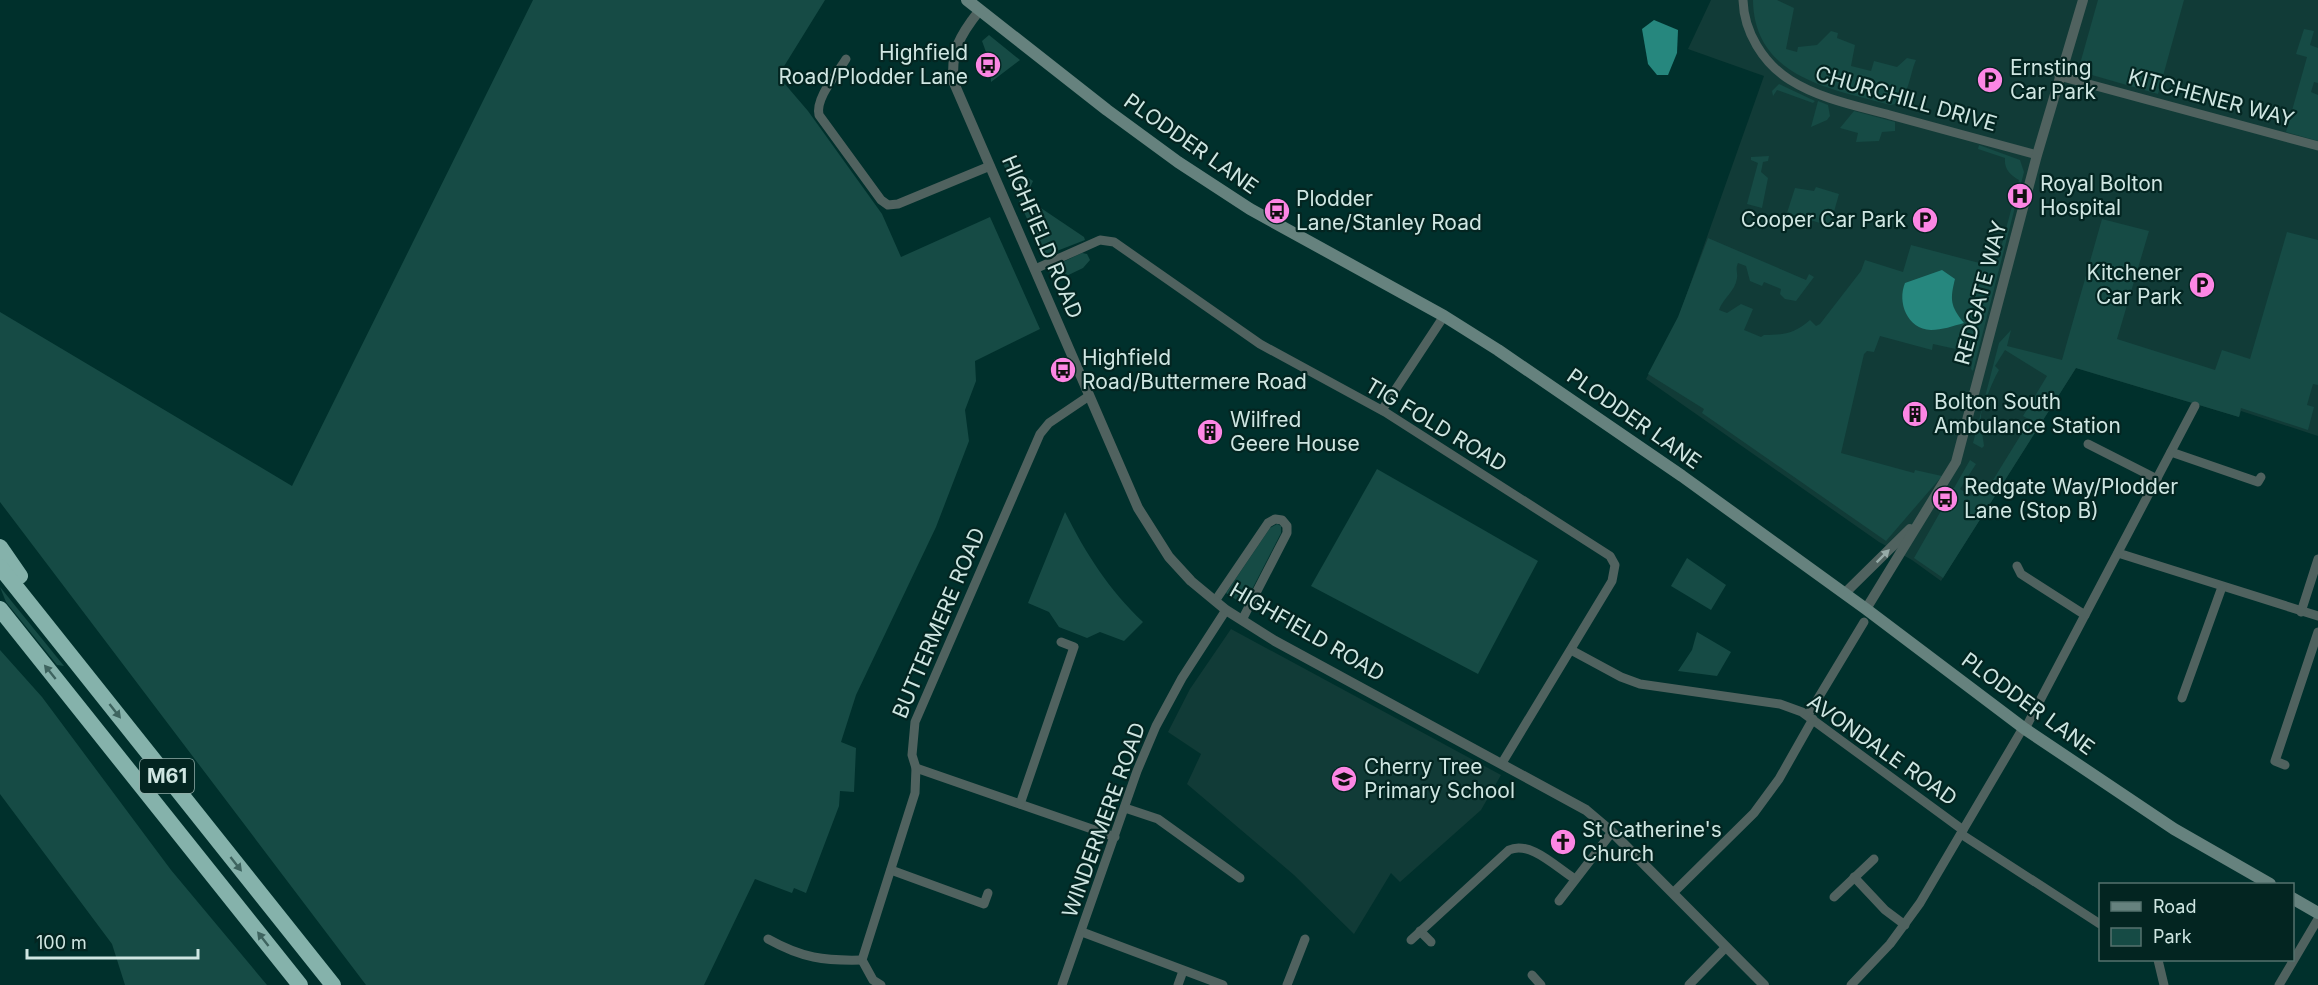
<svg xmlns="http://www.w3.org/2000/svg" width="2318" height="985" font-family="Inter,sans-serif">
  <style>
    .built { fill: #113b37 }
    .green { fill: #164b45 }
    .water { fill: #26877e }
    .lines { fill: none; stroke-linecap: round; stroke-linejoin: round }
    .minor { stroke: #50625f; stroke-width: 9 }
    .tertiary { stroke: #50625f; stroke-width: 10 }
    .secondary { stroke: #66827e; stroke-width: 12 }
    .motorway { stroke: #85b2ab; stroke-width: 16 }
    .oneway { fill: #96aba7 }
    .oneway2 { fill: #3e645f }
    .labels { text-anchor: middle; stroke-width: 4.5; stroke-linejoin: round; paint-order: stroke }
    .shield { fill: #032521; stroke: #92aca8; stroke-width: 1.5 }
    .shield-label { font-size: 20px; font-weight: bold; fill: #cfe6e2 }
    .poi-label { font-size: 21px; fill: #cfe6e2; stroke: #032521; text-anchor: start }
    .street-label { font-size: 21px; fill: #cfe6e2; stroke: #032521 }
  </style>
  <rect width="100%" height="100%" fill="#00302c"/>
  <g class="built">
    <path d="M1711,0H2318V436L2241,411L2239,417L2076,368L1941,581L1912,560L1879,542L1646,379L1679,316L1764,76L1688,49Z"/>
    <path d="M1231,629L1501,775L1481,810L1400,882L1391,873L1354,934L1294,875L1187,784L1201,754L1168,732L1190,689Z"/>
  </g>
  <g class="green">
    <path d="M533,0H825L778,76L808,111L882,214L901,257L990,217L1040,329L975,361L976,381L965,410L969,441L936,527L856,695L841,742L856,748L854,792L840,791L839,806L806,893L794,888L792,893L755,879L704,985H366L0,502V312L292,486Z"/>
    <path d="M1753,0H1777L1794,8L1786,49L1797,52L1798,47L1817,45L1831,31L1838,33L1837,38L1855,45L1851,66L1871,71L1874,61L1897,67L1907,58L1916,60C1909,75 1909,102 1891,105C1832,89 1754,78 1753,0Z"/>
    <path d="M2098,0H2184L2158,94L2078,71Z"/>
    <path d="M2304,29L2314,31L2310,45L2318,48V83L2314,82L2311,92L2318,95V141L2286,132L2307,57L2296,54Z"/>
    <path d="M989,35L1020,60L991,82L990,63L982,41Z"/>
    <path d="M1779,84L1815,101L1813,103L1777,90L1773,96L1772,91Z"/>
    <path d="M1818,101L1828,105L1830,116L1827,120L1811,127Z"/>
    <path d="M1854,111L1895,122V131L1882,132L1879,141L1856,142L1858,133L1840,128Z"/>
    <path d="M1979,145L2020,160L2024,172L1973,371L1971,369L1974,353L1933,344L1932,350L1880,336L1874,352L1867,351L1864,354L1841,453L1914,473L1915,470L1942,476L1886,541L1702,413L1704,409L1648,374L1678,317L1708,238L1806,280L1809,274L1814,277L1796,301L1785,299L1780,294L1781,289L1764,282L1762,286L1750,281L1746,266L1738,263C1735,270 1738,272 1737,278C1735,292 1723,298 1719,310L1727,313L1741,304L1753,309L1744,330L1761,337L1764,335C1783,335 1794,334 1810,320L1816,326L1820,324L1861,271L1865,260L1903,272L1911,245L1987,265L1990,255L1998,259L2019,180C2010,175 2004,169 2005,158L1978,149Z"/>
    <path d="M1769,156L1768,161L1763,162L1761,172L1768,178L1762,208L1747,204L1758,163L1751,160V157Z"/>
    <path d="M1001,159L1033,181L1027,194L1018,198Z"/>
    <path d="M1816,187L1839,194L1830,226L1787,213L1795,188L1814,191Z"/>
    <path d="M1026,198L1084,237L1085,240L1044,256L1019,201Z"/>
    <path d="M2102,219L2149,231L2117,339L2215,370L2222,350L2250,359L2287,232L2318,240V385L2313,384L2307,405L2314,407L2308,430L2241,408L2239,417L2076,368L1943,578L1914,558L1970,460L1976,464L1960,489L1971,496L1976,488L1985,493L2030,420L2023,416L2047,376L2005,350L1995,366L1999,370C1995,376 1981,409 1981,416C1980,426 1983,436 1984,446L1982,448L1973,443L1999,343L2011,330L2007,346L2062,360Z"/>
    <path d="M1082,253L1087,254L1090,260L1083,268L1054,282L1049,271L1052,267Z"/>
    <path d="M1377,469L1538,561L1478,674L1311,586Z"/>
    <path d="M1065,512C1086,554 1109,590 1143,622L1124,641L1100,632L1087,638L1059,627L1049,612L1028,603Z"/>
    <path d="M1277,524L1281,526V533L1244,605L1226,593L1270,528Z"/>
    <path d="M1687,558L1726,585L1711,610L1671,586Z"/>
    <path d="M0,587L64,666L57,665L6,602Z"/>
    <path d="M1697,632L1731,652L1717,676L1678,671L1692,650Z"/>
    <path d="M0,650L42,697L171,870L267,985H125L112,944L0,794Z"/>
  </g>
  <g class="water">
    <path d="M1654,20L1678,30L1677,53L1668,75H1657L1648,64L1642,29Z"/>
    <path d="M1942,270L1955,279C1950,299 1950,306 1964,323C1953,326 1942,330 1931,330C1907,329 1897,302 1905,283Z"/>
  </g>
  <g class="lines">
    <g class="minor">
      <path d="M1743,0C1744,32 1763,63 1790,80C1820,99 1857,106 1890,115C1939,128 1988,142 2037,155"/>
      <path d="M846,59C837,74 815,98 819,115L881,200L888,205L898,204L990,166"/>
      <path d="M2059,76L2318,146"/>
      <path d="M1035,269L1100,240L1114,242L1260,344L1385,412L1610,556L1615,565L1612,581L1502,763"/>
      <path d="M1382,410L1444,316"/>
      <path d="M2088,444L2157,479"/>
      <path d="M2171,452L2258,482L2261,477"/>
      <path d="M2118,553L2318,616"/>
      <path d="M2017,566L2021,574L2085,615"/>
      <path d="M1215,601L1268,523L1275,519L1282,520L1287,526V533L1242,620"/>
      <path d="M2301,612L2318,559"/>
      <path d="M1571,650L1621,677L1640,684L1780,704L1802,712L1963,830"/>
      <path d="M2182,698L2222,587"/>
      <path d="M1808,715L1864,622"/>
      <path d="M2025,729L2195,406"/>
      <path d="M2285,765L2275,761L2318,632"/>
      <path d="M916,768L1115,837"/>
      <path d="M1020,804L1074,647L1061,642"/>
      <path d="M1125,808L1158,819L1240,878"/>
      <path d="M1961,834L2100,924"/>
      <path d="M891,870L984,904L988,893"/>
      <path d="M1854,877L1885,910L1905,925"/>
      <path d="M1673,893L1754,813L1779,779L1813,719"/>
      <path d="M1834,897L1874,859"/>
      <path d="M1559,901L1612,832"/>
      <path d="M1420,931L1431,942"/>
      <path d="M1082,932L1223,985"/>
      <path d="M768,939C802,958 824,961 862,960"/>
      <path d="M1411,940L1509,850C1530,840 1557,868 1575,879"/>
      <path d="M2158,960L2164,985"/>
      <path d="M1532,975L1541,985"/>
      <path d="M881,985L873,980L862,960L915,793L916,768L912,755L915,722L1040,434L1049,423L1089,396"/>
      <path d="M1062,985L1137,771L1156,726L1182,678L1226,610"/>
      <path d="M1178,985L1183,971"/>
      <path d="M1287,985L1305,939"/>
      <path d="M1689,985L1726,947"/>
      <path d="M1851,985L1890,944L1920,903L2023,728"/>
      <path d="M2279,985L2318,919"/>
    </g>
    <g class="tertiary">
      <path d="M979,11C960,35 950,52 954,83L1138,508L1169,557L1191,581L1226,610L1275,641L1586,810L1612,832L1764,985"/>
      <path d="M1845,593L1910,529"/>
      <path d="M1866,609L1956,462L2037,155L2083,0"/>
    </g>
    <g class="secondary">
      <path d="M967,0L1107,110L1178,162L1250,209L1444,316L1498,350L1682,476L1866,609L2025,729L2174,829L2270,884"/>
      <path d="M2292,898L2318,913"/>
    </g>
    <g class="motorway">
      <path d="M0,547L20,576"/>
      <path d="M0,567L333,985"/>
      <path d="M0,609L300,985"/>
    </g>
  </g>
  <defs><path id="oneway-solid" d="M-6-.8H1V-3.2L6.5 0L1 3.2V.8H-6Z" transform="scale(1.5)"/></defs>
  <use class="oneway" href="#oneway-solid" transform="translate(1883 556) rotate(-45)"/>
  <g class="oneway2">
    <use href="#oneway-solid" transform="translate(50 672) rotate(-129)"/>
    <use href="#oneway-solid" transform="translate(115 711) rotate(52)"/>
    <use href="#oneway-solid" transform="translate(236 864) rotate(52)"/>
    <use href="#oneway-solid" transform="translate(263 939) rotate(-128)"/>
  </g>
  <defs>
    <g id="bus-disc" transform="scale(1.35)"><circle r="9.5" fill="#fc86e4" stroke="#032521"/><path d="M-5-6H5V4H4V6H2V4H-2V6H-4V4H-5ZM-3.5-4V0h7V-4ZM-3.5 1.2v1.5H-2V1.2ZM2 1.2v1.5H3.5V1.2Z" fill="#111"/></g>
    <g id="parking-disc" transform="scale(1.35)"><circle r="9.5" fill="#fc86e4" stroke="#032521"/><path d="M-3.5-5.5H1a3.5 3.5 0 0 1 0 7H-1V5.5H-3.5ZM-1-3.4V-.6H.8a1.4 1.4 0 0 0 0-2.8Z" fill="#111"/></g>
    <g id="hospital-disc" transform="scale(1.35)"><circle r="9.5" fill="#fc86e4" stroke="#032521"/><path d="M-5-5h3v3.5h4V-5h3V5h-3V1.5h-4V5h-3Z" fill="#111"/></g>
    <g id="building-disc" transform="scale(1.35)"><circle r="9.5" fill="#fc86e4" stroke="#032521"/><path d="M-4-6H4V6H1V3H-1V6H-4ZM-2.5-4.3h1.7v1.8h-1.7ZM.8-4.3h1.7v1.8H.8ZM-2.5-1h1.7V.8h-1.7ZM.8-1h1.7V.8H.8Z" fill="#111"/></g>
    <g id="school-disc" transform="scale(1.35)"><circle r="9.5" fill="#fc86e4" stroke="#032521"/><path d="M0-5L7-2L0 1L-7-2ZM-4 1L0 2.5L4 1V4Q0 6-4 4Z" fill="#111"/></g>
    <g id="church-disc" transform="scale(1.35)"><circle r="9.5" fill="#fc86e4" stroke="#032521"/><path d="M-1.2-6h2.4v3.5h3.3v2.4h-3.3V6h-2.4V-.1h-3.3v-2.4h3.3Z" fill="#111"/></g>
  </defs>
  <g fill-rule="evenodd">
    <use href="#bus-disc" x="988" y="65"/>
    <use href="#parking-disc" x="1990" y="80"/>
    <use href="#hospital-disc" x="2020" y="196"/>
    <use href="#bus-disc" x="1277" y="211"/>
    <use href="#parking-disc" x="1925" y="220"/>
    <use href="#parking-disc" x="2202" y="285"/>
    <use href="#bus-disc" x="1063" y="370"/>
    <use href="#building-disc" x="1915" y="414"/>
    <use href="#building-disc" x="1210" y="432"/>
    <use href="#bus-disc" x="1945" y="499"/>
    <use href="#school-disc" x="1344" y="779"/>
    <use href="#church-disc" x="1563" y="842"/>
  </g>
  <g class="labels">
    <rect class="shield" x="140" y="759" width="54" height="34" rx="4.5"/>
    <g class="shield-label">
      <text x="167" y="783">M61</text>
    </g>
    <g class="poi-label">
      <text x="968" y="60" text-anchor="end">Highfield<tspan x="968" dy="24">Road/Plodder Lane</tspan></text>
      <text x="2010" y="75">Ernsting<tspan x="2010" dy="24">Car Park</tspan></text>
      <text x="2040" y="191">Royal Bolton<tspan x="2040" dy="24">Hospital</tspan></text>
      <text x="1296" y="206">Plodder<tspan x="1296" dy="24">Lane/Stanley Road</tspan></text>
      <text x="1906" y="227" text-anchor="end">Cooper Car Park</text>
      <text x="2182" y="280" text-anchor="end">Kitchener<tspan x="2182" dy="24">Car Park</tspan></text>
      <text x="1082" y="365">Highfield<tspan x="1082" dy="24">Road/Buttermere Road</tspan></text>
      <text x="1934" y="409">Bolton South<tspan x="1934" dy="24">Ambulance Station</tspan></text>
      <text x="1230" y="427">Wilfred<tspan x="1230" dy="24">Geere House</tspan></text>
      <text x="1964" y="494">Redgate Way/Plodder<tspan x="1964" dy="24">Lane (Stop B)</tspan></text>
      <text x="1364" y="774">Cherry Tree<tspan x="1364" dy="24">Primary School</tspan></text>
      <text x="1582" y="837">St Catherine's<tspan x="1582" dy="24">Church</tspan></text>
    </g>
    <g class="street-label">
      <text transform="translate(2211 98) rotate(15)" y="7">KITCHENER WAY</text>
      <text transform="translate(1906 99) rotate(16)" y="7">CHURCHILL DRIVE</text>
      <text transform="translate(1191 144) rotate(35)" y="7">PLODDER LANE</text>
      <text transform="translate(1042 237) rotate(67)" y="7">HIGHFIELD ROAD</text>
      <text transform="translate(1981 293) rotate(-75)" y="7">REDGATE WAY</text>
      <text transform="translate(1634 419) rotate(35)" y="7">PLODDER LANE</text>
      <text transform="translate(1436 425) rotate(31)" y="7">TIG FOLD ROAD</text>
      <text transform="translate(939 623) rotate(-67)" y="7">BUTTERMERE ROAD</text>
      <text transform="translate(1307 632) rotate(30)" y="7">HIGHFIELD ROAD</text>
      <text transform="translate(2028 704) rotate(36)" y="7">PLODDER LANE</text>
      <text transform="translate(1882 750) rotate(35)" y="7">AVONDALE ROAD</text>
      <text transform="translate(1104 820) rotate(-70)" y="7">WINDERMERE ROAD</text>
    </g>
  </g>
  <rect x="2099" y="883" width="195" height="78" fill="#032521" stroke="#55726e" stroke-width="1.5"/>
  <rect x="2111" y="902" width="30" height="9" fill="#66827e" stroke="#55726e" stroke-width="1.5"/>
  <text x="2153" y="913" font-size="18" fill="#cfe6e2">Road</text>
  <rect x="2111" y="928" width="30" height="18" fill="#164b45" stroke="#55726e" stroke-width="1.5"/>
  <text x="2153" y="943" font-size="18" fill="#cfe6e2">Park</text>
  <path d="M27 949v9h171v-9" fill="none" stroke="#cfe6e2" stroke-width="3"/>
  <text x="36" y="949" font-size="18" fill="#cfe6e2" stroke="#032521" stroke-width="4.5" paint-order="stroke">100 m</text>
</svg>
